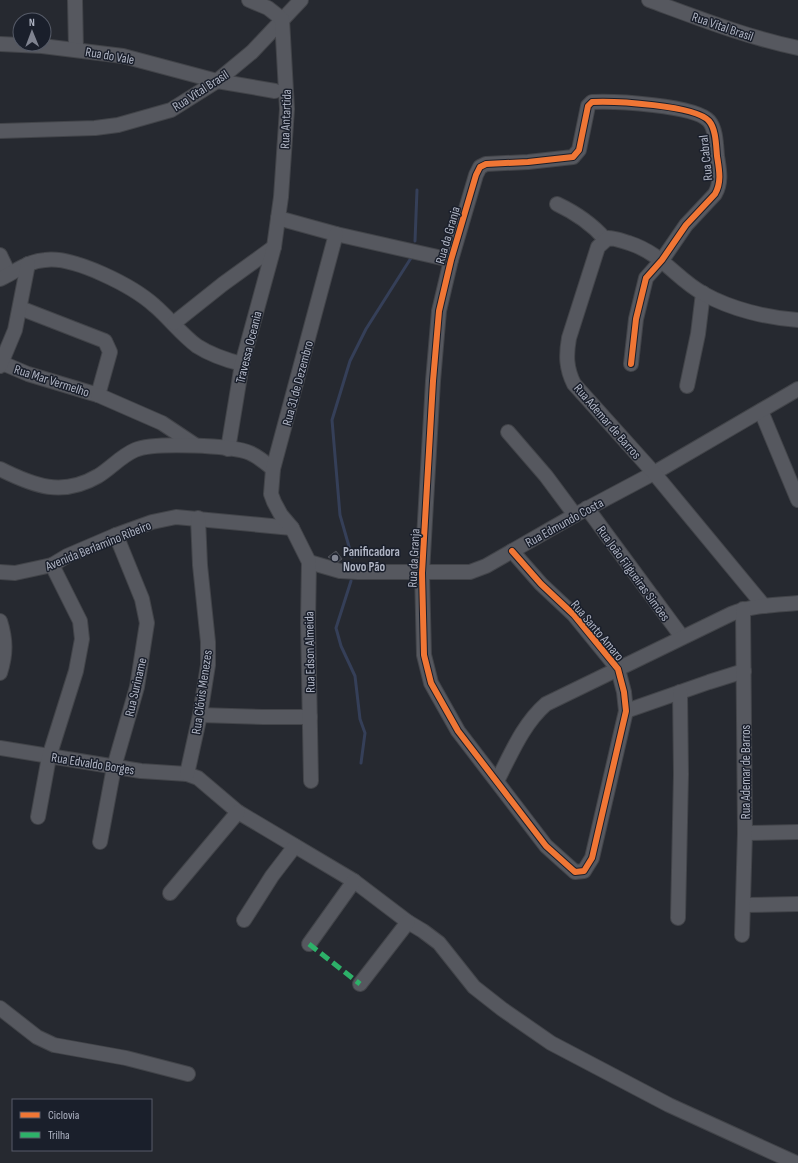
<svg xmlns="http://www.w3.org/2000/svg" width="798" height="1163" font-family="'Sofia Sans Condensed',sans-serif">
  <style>
    .lines { fill: none; stroke-linecap: round; stroke-linejoin: round }
    .stream { stroke: #353f58; stroke-width: 3 }
    .building { fill: #3f4148; stroke: #4e5159 }
    .minor-casing { stroke: #424449; stroke-width: 16 }
    .minor { stroke: #56585f; stroke-width: 14 }
    .quiet { stroke: #2db169; stroke-width: 5; stroke-dasharray: 10 5; stroke-linecap: butt }
    .cycleway-casing { stroke: #1a1f2b; stroke-width: 8 }
    .cycleway { stroke: #f07635; stroke-width: 6 }
    .poi-dot { fill: #7f8390; stroke: #1a1f2b; stroke-width: 1.5 }
    .labels { text-anchor: middle; stroke-width: 3; stroke-linejoin: round; paint-order: stroke }
    .street-label { font-size: 13px; fill: #afb4c3; stroke: #1a1f2b }
    .poi-label { font-size: 13px; font-weight: bold; fill: #afb4c3; stroke: #1a1f2b; text-anchor: start }
  </style>
  <rect width="100%" height="100%" fill="#262930"/>
  <g class="lines">
    <g class="stream">
      <path d="M415,241L417,190"/>
      <path d="M352,557L340,515L332,420L350,361L366,329L411,258"/>
      <path d="M351,581L336,628L341,646L355,676L360,719L365,733L361,763"/>
    </g>
  </g>
  <path class="building" d="M336,551L342,559L338,562L328,557Z"/>
  <g class="lines">
    <g class="minor-casing">
      <g id="minor">
        <path d="M75,0L76,49"/>
        <path d="M649,0C698,18 746,37 798,48"/>
        <path d="M0,44L42,46L123,56L217,81L275,91"/>
        <path d="M0,131L95,128L118,125L171,110L217,81L252,52L301,0"/>
        <path d="M557,204C576,213 592,224 605,239"/>
        <path d="M278,218L336,234L451,260"/>
        <path d="M0,255L9,274"/>
        <path d="M0,279C15,272 28,261 45,260C74,256 133,286 155,306C169,318 182,335 197,346C211,355 226,360 242,364"/>
        <path d="M174,323L223,284L274,247"/>
        <path d="M2,363L28,374L98,395L110,352L105,341L20,308"/>
        <path d="M0,366L15,330L28,264"/>
        <path d="M687,386L698,334L703,293"/>
        <path d="M98,395L162,423L195,445"/>
        <path d="M761,411L798,500"/>
        <path d="M508,432L546,476L575,515"/>
        <path d="M228,449L242,364L274,247L281,197L287,109L282,19L268,8L249,0"/>
        <path d="M0,469C34,486 62,497 98,476C111,468 121,456 135,450C153,442 233,445 250,453C259,457 266,463 273,469"/>
        <path d="M587,508L682,637"/>
        <path d="M512,551L541,584L574,615L618,669L624,692L626,711L592,858L584,871L575,872L546,846L458,731L431,683L424,655L422,573L433,381L439,311L451,260L476,175L480,167L486,164L528,162L573,157L579,150L588,106L592,102C614,101 695,105 709,121C716,129 716,145 717,156C719,169 722,182 715,194L686,225L662,260L646,278L636,319L631,364"/>
        <path d="M309,562L340,571L358,572H470L486,566L575,515L654,473L798,389"/>
        <path d="M0,572L15,573L52,565L67,556L116,535L152,522L176,517L292,528"/>
        <path d="M764,606L654,473L574,384C566,368 566,355 569,338L598,247L608,238C615,238 622,241 629,243C663,254 676,279 704,294C731,309 767,318 798,320"/>
        <path d="M0,621C6,640 6,654 0,673"/>
        <path d="M626,711L709,682L744,671"/>
        <path d="M200,715L263,717H310"/>
        <path d="M0,748L141,771L187,774L198,778L238,812L354,881L408,922L423,931L439,943L474,987L502,1009L551,1043L669,1105L796,1163"/>
        <path d="M187,774L200,715L208,665V642L200,565L198,518"/>
        <path d="M311,781L308,623L309,562L292,528L281,515L274,502L271,494L273,469L336,234"/>
        <path d="M497,781C511,754 523,724 546,704L731,614C753,605 775,605 798,603"/>
        <path d="M38,817L49,757L76,671L82,639L80,621L52,565"/>
        <path d="M745,833L798,832"/>
        <path d="M100,842L114,767L137,687L147,623L142,599L116,535"/>
        <path d="M170,893L238,812"/>
        <path d="M744,905L798,904"/>
        <path d="M678,918L681,774L680,692"/>
        <path d="M244,920L272,876L295,846"/>
        <path d="M742,935L745,833L743,609"/>
        <path d="M309,944L354,881"/>
        <path d="M360,984L408,922"/>
        <path d="M0,1008L37,1037L54,1045L126,1058L188,1074"/>
      </g>
    </g>
    <use href="#minor" class="minor"/>
    <path class="quiet" d="M309,944L360,984"/>
    <g class="cycleway-casing">
      <path id="cycleway" d="M512,551L541,584L574,615L618,669L624,692L626,711L592,858L584,871L575,872L546,846L458,731L431,683L424,655L422,573L433,381L439,311L451,260L476,175L480,167L486,164L528,162L573,157L579,150L588,106L592,102C614,101 695,105 709,121C716,129 716,145 717,156C719,169 722,182 715,194L686,225L662,260L646,278L636,319L631,364"/>
    </g>
    <use href="#cycleway" class="cycleway"/>
  </g>
  <circle class="poi-dot" cx="335" cy="558" r="4"/>
  <g class="labels">
    <g class="street-label">
      <text transform="translate(723 26) rotate(19)" y="5">Rua Vital Brasil</text>
      <text transform="translate(110 55) rotate(10)" y="5">Rua do Vale</text>
      <text transform="translate(200 90) rotate(-33)" y="5">Rua Vital Brasil</text>
      <text transform="translate(285 119) rotate(-88)" y="5">Rua Antartida</text>
      <text transform="translate(705 158) rotate(-96)" y="5">Rua Cabral</text>
      <text transform="translate(447 235) rotate(-74)" y="5">Rua da Granja</text>
      <text transform="translate(248 347) rotate(-76)" y="5">Travessa Oceania</text>
      <text transform="translate(52 380) rotate(18)" y="5">Rua Mar Vermelho</text>
      <text transform="translate(297 383) rotate(-75)" y="5">Rua 31 de Dezembro</text>
      <text transform="translate(608 421) rotate(49)" y="5">Rua Ademar de Barros</text>
      <text transform="translate(564 522) rotate(-29)" y="5">Rua Edmundo Costa</text>
      <text transform="translate(98 545) rotate(-22)" y="5">Avenida Berlamino Ribeiro</text>
      <text transform="translate(413 558) rotate(-87)" y="5">Rua da Granja</text>
      <text transform="translate(634 573) rotate(54)" y="5">Rua João Filgueiras Simões</text>
      <text transform="translate(598 630) rotate(50)" y="5">Rua Santo Amaro</text>
      <text transform="translate(309 652) rotate(-91)" y="5">Rua Edson Almeida</text>
      <text transform="translate(135 687) rotate(-77)" y="5">Rua Suriname</text>
      <text transform="translate(201 692) rotate(-82)" y="5">Rua Clóvis Menezes</text>
      <text transform="translate(93 763) rotate(9)" y="5">Rua Edvaldo Borges</text>
      <text transform="translate(745 772) rotate(-90)" y="5">Rua Ademar de Barros</text>
    </g>
    <g class="poi-label">
      <text x="343" y="556">Panificadora<tspan x="343" dy="15">Novo Pão</tspan></text>
    </g>
  </g>
  <rect x="12" y="1099" width="140" height="52" fill="#1a1f2b" stroke="#565b68"/>
  <rect x="20" y="1112" width="20" height="6" fill="#f07635" stroke="#565b68"/>
  <text x="48" y="1119" font-size="12" fill="#afb4c3">Ciclovia</text>
  <rect x="20" y="1132" width="20" height="6" fill="#2db169" stroke="#565b68"/>
  <text x="48" y="1139" font-size="12" fill="#afb4c3">Trilha</text>
  <g transform="translate(32 32) rotate(359)"><circle r="19" fill="#1a1f2b" stroke="#565b68"/>
  <path d="M0-3L7 15L0 10L-7 15Z" fill="#7f8390"/>
  <text y="-6" font-size="11" font-weight="bold" text-anchor="middle" fill="#afb4c3">N</text>
  </g>
</svg>
